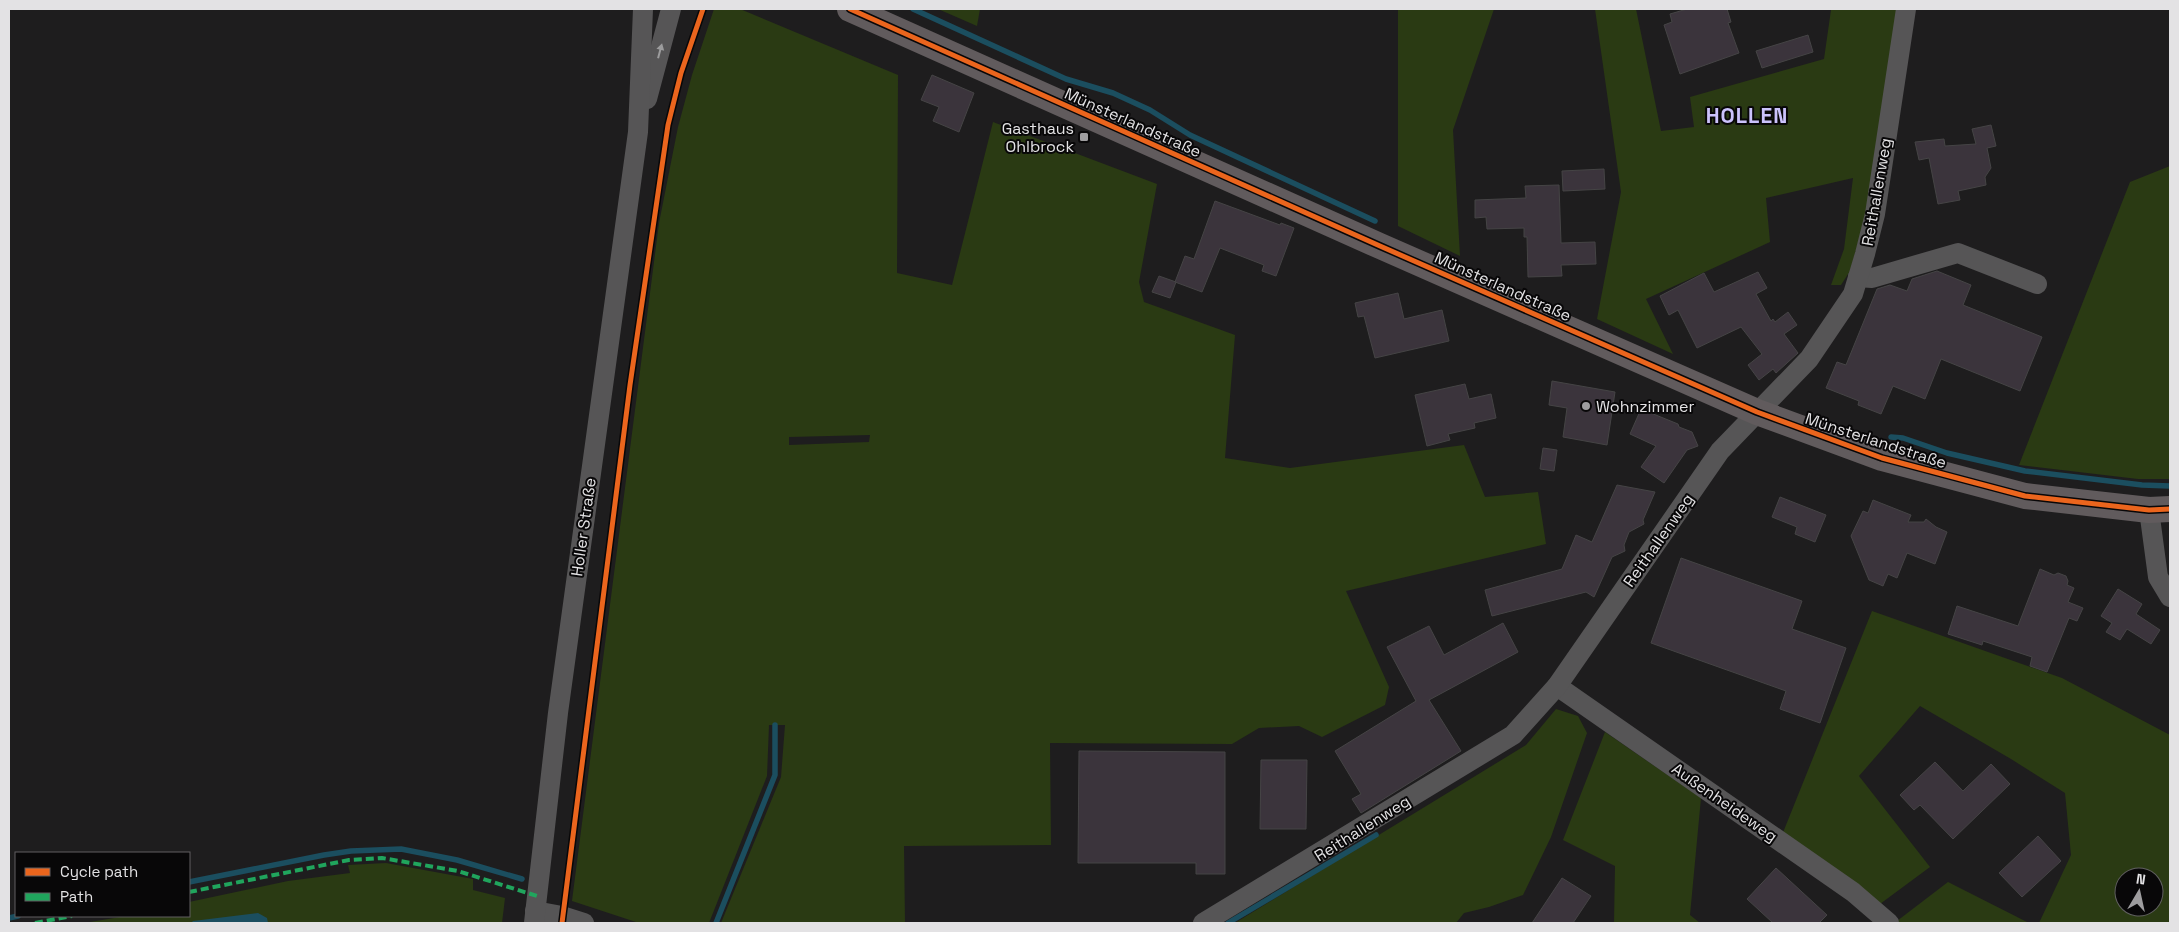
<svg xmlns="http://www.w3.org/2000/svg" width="2179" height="932" font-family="'Space Grotesk',sans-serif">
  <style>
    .green { fill: #2a3a13; fill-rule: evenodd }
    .water { fill: #1b4e5f }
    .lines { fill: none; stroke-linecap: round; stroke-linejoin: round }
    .stream { stroke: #1b4e5f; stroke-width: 5.5 }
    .building { fill: #3b343c; stroke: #454445 }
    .minor { stroke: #565556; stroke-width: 20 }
    .major { stroke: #615b5d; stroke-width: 26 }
    .quiet { stroke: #20a55d; stroke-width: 4; stroke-dasharray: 8 4; stroke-linecap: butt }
    .cycleway-casing { stroke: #080708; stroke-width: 8 }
    .cycleway { stroke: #eb651d; stroke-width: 5 }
    .oneway { fill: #9c9c9d }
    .poi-dot { fill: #9e9d9f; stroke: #080708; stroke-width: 2 }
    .labels { text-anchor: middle; stroke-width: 4; stroke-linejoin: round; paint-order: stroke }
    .street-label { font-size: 16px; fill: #e3e2e4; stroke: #080708 }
    .poi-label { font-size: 16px; fill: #e3e2e4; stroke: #080708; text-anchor: end }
    .district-label { font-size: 21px; font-weight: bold; letter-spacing: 1px; fill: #cbc2fc; stroke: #080708 }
  </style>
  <rect width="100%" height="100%" fill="#1e1d1e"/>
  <g class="green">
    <path d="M714,9H740L898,75L897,273L952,285L993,122L1157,184L1139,282L1144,302L1235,335L1225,458L1290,468L1464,445L1485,497L1538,492L1546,544L1346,591L1389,687L1385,705L1322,737L1299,726L1259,728L1232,744L1050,743L1051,845L904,846L905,923H721L781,777L785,725H769L767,776L709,923H639L572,901L659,223L678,127L692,75ZM870,435L869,442L789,445V437Z"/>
    <path d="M938,9H980L977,26Z"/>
    <path d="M1398,9H1494L1453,130L1460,256L1398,226Z"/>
    <path d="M1595,9H1636L1661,131L1694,127L1690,97L1824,59L1831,10L1897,9L1866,215L1850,271L1841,285H1831L1844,249L1853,178L1766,198L1770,242L1646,299L1673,354L1597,319L1621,192Z"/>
    <path d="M2170,166V479H2138L2019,465L2130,182Z"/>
    <path d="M1872,611L2062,678L2170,735V923H2039L2071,855L2065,793L2011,759L1920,706L1859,776L1930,867L1880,904L1782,835ZM2124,877H2154V907H2124Z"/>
    <path d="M1556,709L1578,716L1587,733L1551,837L1523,895L1489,907L1464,913L1456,923H1235L1526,745Z"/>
    <path d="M1605,732L1701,798L1690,915L1700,923H1614L1615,866L1563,840Z"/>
    <path d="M386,863L473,879V890L505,898L502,923H84L126,916H189V902L288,881L350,873L348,865Z"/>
    <path d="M1948,882L2029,923H1900L1897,921Z"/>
  </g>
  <path class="water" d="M258,913L267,918L268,923H191L193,921Z"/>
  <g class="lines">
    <g class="stream">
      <path d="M913,9L1066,79L1113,93L1150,110L1190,135L1375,221"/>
      <path d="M1891,437L1903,438L1947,453L2025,471L2142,485L2170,486"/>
      <path d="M189,882L324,855L351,851L401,849L457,860L522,879"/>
      <path d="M9,918L18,916"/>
      <path d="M716,923L775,775V725"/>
      <path d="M1228,923L1376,835"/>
    </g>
  </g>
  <g class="building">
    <path d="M1687,9H1727L1731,22L1728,23L1739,53L1680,74L1664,25L1672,22L1670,14Z"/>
    <path d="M1808,35L1813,52L1762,68L1756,51Z"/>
    <path d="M932,75L974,93L959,132L933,121L939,107L921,100Z"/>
    <path d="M1991,125L1996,146L1987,148L1991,168L1985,177L1986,185L1958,191L1960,200L1938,204L1929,158L1919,160L1915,142L1944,139L1945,146L1976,144L1972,129Z"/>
    <path d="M1604,169L1605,189L1563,191L1562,171Z"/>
    <path d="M1559,185L1561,243L1595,242L1596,264L1561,265L1562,276L1528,277L1527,237H1524V228L1487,229L1486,217L1475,218V200L1526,198L1525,186Z"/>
    <path d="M1215,201L1280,225L1281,223L1294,228L1276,276L1262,271L1264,265L1220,248L1202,292L1175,282L1185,256L1194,259Z"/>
    <path d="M1937,271L1971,285L1963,305L2042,337L2020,391L1941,359L1925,399L1893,386L1881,414L1858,405L1859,401L1826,388L1837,362L1846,365L1877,289L1890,285L1907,291L1912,279Z"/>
    <path d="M1758,272L1767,288L1756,294L1771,321L1773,319L1775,322L1788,312L1797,325L1784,334L1798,353L1776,373L1773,369L1759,380L1748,365L1762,354L1741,327L1697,348L1678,310L1669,315L1660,296L1704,273L1714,292Z"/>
    <path d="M1159,276L1176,282L1170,298L1152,292Z"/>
    <path d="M1398,293L1404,319L1442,310L1449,341L1375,358L1364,316L1358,317L1355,303Z"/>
    <path d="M1552,381L1615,392L1607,445L1563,437L1567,408L1549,405Z"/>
    <path d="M1465,384L1469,399L1491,394L1496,418L1474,423L1475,428L1448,434L1450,440L1427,446L1415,395Z"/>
    <path d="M1641,409L1678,424L1679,427L1692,432L1698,446L1687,450L1664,483L1641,467L1656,446L1630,434Z"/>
    <path d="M1543,448L1557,450L1554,471L1540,469Z"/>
    <path d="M1617,485L1655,492L1643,520L1644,524L1629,532L1624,545L1625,551L1612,557L1594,597L1586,592L1492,616L1485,590L1562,569L1576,535L1592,542Z"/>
    <path d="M1780,497L1826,515L1815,542L1795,534L1797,527L1772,517Z"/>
    <path d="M1873,500L1911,515L1908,522H1924L1926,519L1936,527L1947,532L1935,564L1907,553L1897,578L1888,574L1883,586L1869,580L1851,536L1863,511L1868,513Z"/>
    <path d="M1681,558L1802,601L1792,629L1846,648L1820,723L1780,709L1786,691L1651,643Z"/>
    <path d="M2040,569L2054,575L2058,573L2066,576L2068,581L2067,585L2074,588L2068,602L2083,608L2077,621L2069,618L2047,672L2030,666L2032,657L1983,641L1982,645L1948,634L1957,606L2018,626Z"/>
    <path d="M2118,589L2142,604L2136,614L2160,630L2151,644L2127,629L2120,640L2106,632L2112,623L2101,616Z"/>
    <path d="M1503,623L1518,652L1429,700L1461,751L1361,813L1352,799L1361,794L1335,751L1416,701L1387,647L1429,626L1444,655Z"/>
    <path d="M1079,751L1225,752V874H1196V863H1078Z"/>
    <path d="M1261,760H1307L1306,829H1260Z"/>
    <path d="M1935,762L1963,791L1991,764L2010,784L1953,839L1920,805L1914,810L1900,795Z"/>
    <path d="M2038,836L2061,861L2022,897L1999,873Z"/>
    <path d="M1776,868L1827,915L1819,923H1773L1747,899Z"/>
    <path d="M1562,878L1591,896L1573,923H1532Z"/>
  </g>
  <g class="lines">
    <g class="minor">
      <path d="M647,99L671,9"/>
      <path d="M1858,277L1872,278L1958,253L2037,284"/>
      <path d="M2149,510L2158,577L2170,597"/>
      <path d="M1557,686L1853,892L1889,923"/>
      <path d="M535,911L562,916L584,923"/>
      <path d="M534,923L558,713L638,132L643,9"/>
      <path d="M1203,923L1513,735L1557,686L1720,451L1809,359L1853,294L1865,254L1875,214L1906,9"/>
    </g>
    <path class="major" d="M850,9L1380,246L1757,412L1882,458L2025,496L2149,510L2170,509"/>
    <g class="quiet">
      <path d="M189,892L349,860L382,858L458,871L537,896"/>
      <path d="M35,923L72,916"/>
    </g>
    <g class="cycleway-casing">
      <g id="cycleway">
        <path d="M850,9L1380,246L1757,412L1882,458L2025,496L2149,510L2170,509"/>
        <path d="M562,923L630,385L668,125L681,73L703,9"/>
      </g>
    </g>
    <use href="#cycleway" class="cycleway"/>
  </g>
  <defs><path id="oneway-solid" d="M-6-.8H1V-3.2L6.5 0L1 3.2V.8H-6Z" transform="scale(1.25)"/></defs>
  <use class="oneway" href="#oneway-solid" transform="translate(660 51) rotate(-75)"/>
  <g class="poi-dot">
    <rect x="1079" y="132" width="10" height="10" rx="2.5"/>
    <circle cx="1586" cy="406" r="5"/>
  </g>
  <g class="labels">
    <g class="street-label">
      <text transform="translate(1133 122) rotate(24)" y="6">Münsterlandstraße</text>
      <text transform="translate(1876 192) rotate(-80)" y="6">Reithallenweg</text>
      <text transform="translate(1503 286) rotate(24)" y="6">Münsterlandstraße</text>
      <text transform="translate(1876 440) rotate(18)" y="6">Münsterlandstraße</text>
      <text transform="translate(583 527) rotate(-82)" y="6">Holler Straße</text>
      <text transform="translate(1658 540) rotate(-55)" y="6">Reithallenweg</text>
      <text transform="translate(1725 802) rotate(35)" y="6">Außenheideweg</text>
      <text transform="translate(1362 828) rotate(-32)" y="6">Reithallenweg</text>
    </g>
    <g class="poi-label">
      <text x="1074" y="134">Gasthaus<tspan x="1074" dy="18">Ohlbrock</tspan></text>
      <text x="1596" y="412" text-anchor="start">Wohnzimmer</text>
    </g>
    <g class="district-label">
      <text x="1747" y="123">HOLLEN</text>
    </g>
  </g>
  <rect width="2179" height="932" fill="none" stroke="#e3e2e4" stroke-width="20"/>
  <rect x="15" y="852" width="175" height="65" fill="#080708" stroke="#605f60"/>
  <rect x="25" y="868" width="25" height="8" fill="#eb651d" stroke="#605f60"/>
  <text x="60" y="877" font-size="15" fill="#e3e2e4">Cycle path</text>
  <rect x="25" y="893" width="25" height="8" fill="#20a55d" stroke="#605f60"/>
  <text x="60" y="902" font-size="15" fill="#e3e2e4">Path</text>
  <g transform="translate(2139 892) rotate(9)"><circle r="24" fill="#080708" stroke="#605f60"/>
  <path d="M0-4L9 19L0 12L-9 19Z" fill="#9e9d9f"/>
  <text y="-8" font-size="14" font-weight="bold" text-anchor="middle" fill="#e3e2e4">N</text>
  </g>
</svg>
